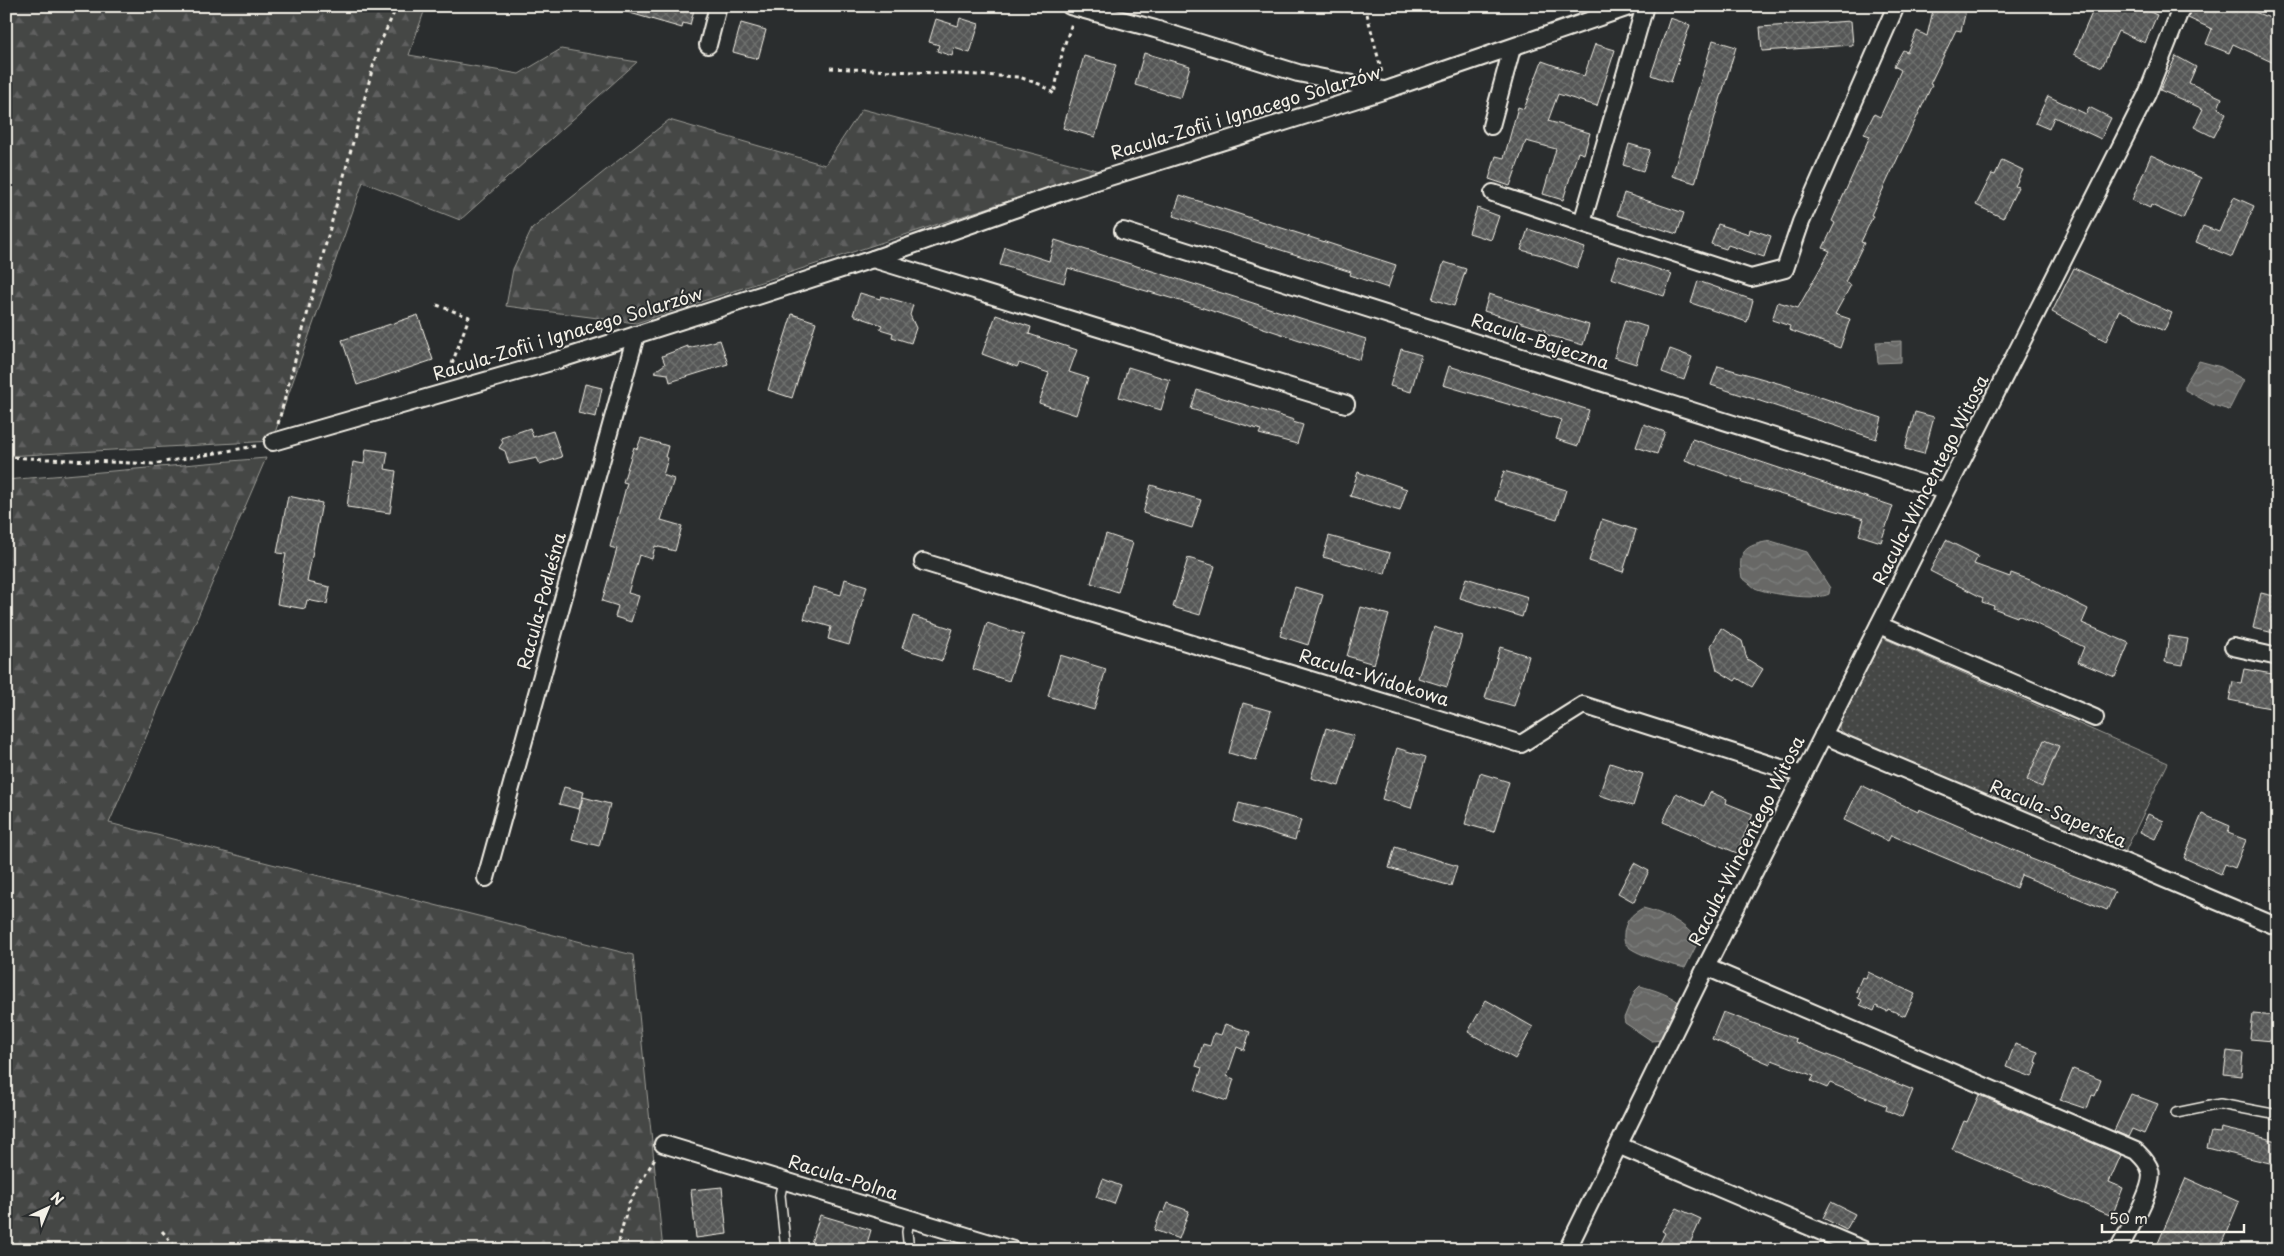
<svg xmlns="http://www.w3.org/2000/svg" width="2284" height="1256" font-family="'Playpen Sans',sans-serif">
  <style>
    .forest { fill: url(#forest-firs); stroke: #9c9c96 }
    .park { fill: url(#park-dots); stroke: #9c9c96 }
    .water { fill: url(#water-waves); stroke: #9f9f9a }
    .building { fill: url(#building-cross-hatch); stroke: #f4f1e8 }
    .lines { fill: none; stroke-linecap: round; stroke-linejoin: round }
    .lane-casing { stroke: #f4f1e8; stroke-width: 12 }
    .street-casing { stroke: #f4f1e8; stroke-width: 20 }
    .path { stroke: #f4f1e8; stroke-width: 3; stroke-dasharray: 4 4; stroke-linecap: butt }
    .lane { stroke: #2a2d2e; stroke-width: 9 }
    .street { stroke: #2a2d2e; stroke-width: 16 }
    .labels { text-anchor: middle; stroke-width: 4; stroke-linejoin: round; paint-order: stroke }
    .street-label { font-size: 18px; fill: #f4f1e8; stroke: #2a2d2e }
  </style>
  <defs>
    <pattern id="forest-firs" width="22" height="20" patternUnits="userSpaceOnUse" patternTransform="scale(1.25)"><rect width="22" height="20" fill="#444645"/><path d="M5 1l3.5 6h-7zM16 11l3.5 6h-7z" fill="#606160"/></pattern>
    <pattern id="park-dots" width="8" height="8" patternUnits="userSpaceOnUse" patternTransform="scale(1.25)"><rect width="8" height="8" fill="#444645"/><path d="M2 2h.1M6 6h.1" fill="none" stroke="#606160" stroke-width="1.8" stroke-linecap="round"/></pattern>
    <pattern id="water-waves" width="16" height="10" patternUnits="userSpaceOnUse" patternTransform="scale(1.25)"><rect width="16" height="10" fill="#676866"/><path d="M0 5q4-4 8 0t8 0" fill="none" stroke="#7d7e7c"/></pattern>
    <pattern id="building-cross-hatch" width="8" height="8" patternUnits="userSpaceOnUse" patternTransform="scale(1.25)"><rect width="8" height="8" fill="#555756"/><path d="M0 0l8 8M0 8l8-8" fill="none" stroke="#6e706e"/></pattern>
  </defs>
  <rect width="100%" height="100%" fill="#2a2d2e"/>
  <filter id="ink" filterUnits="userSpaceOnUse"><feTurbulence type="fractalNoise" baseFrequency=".02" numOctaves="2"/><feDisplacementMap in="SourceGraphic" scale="10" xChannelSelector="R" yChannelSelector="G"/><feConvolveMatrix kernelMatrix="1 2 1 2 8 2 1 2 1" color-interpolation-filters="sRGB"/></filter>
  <g filter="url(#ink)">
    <g class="forest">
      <path d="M6,6H426L409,55L519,74L561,49L637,62L460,220L363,182L272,441L6,456Z"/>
      <path d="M862,109L1100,171L636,323L506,306L513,269L532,229L669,120L825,165Z"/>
      <path d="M266,458L109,823L633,955L663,1250H6V480Z"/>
    </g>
    <path class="park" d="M1881,637L2168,763L2122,858L1861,746L1839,729L1840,716Z"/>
    <g class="water">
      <path d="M1901,341V362L1878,363L1876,342Z"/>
      <path d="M2199,361L2221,367L2244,380L2229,410L2213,405L2185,390V384Z"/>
      <path d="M1771,541L1807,552L1830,588L1829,594C1817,601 1768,594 1755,588C1751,585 1747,581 1742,578C1737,551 1745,545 1771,541Z"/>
      <path d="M1643,908C1663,913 1687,923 1698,942L1685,968C1673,965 1631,954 1625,943C1623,939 1624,931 1625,928C1628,917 1634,913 1643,908Z"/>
      <path d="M1640,986C1655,990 1668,994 1680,1003L1662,1040L1652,1041L1625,1023L1624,1018L1635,991Z"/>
    </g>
    <g class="building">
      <path d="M623,6H695L690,25L683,23L682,28L623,11Z"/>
      <path d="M1934,6H1967L1961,31L1956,30L1930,84L1932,85L1871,215L1873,216L1861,242L1864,243L1845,282L1851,285L1835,314L1850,319L1840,348L1789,330L1790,326L1772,320L1778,302L1798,308L1830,251L1823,248L1835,223L1832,221L1870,136L1864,134L1874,114L1880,117L1892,91L1901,70L1894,66L1903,50L1907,52L1917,31L1927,36Z"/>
      <path d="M2095,6H2137L2157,15L2145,43L2118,31L2102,67L2074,54Z"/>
      <path d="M2239,6L2278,21V55L2274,63L2233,44L2229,53L2206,44L2212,29L2188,18L2192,6Z"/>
      <path d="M960,18L979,24L970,53L954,48L952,56L937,51L939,45L929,42L936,19L958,26Z"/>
      <path d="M1670,18L1690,25L1671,82L1651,75Z"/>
      <path d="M1851,21L1853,45L1762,51L1760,27Z"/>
      <path d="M741,23L766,30L758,59L733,52Z"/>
      <path d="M1713,40L1736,47L1695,183L1672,176Z"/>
      <path d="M1595,44L1615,50L1597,106L1558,94L1548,121L1590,133L1584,154L1578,152L1563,200L1543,194L1556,149L1526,141L1510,186L1489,179L1496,156L1504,158L1518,107L1524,109L1542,61L1584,76Z"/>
      <path d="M1144,53L1190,66L1181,98L1135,85Z"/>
      <path d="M1084,56L1116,65L1095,137L1063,128Z"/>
      <path d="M2176,56L2196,67L2189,83L2222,98L2218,108L2226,113L2214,137L2194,127L2203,109L2160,90Z"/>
      <path d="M2048,96L2086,114L2089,107L2111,118L2101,139L2054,117L2049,129L2035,123Z"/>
      <path d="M1629,144L1650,150L1643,171L1623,165Z"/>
      <path d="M2151,155L2201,178L2183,219L2151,205L2150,208L2132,200Z"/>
      <path d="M2002,160L2023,170L2015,186L2018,187L2003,218L1976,205L1992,174L1995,175Z"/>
      <path d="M1624,193L1684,213L1677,234L1617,215Z"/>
      <path d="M1180,195L1396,265L1388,288L1350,275L1351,272L1173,216Z"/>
      <path d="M2234,197L2254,206L2232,257L2196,242L2203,226L2219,232Z"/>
      <path d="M1477,208L1499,216L1491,240L1469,233Z"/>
      <path d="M1718,224L1749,234L1750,229L1771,236L1764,257L1728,245L1726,249L1711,244Z"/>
      <path d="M1528,229L1585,248L1577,268L1542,255L1521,250Z"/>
      <path d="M1055,240L1366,339L1360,360L1194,305L1068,268L1064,283L1000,265L1005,247L1049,261Z"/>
      <path d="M1619,256L1672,274L1664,296L1611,278Z"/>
      <path d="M1444,262L1466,269L1454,306L1432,299Z"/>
      <path d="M2074,268L2172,313L2164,331L2119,310L2106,341L2052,312Z"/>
      <path d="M1698,281L1753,300L1747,322L1691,303Z"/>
      <path d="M860,293L880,299L881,296L913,305L910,315L916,328L911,343L892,337L893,333L880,329L882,325L853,315Z"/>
      <path d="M1489,294L1589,325L1583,345L1544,334L1545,330L1484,311Z"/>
      <path d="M792,314L816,322L792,398L768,390Z"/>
      <path d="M418,315L433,360L357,385L342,340Z"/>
      <path d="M996,315L1031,327L1029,334L1077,350L1069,372L1088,378L1076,415L1039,403L1049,373L1019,363L1017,367L982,354Z"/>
      <path d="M1625,320L1647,327L1636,364L1614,357Z"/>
      <path d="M720,340L728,364L670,382L668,374L654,372L665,364L662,356L688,346V348Z"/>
      <path d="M1401,349L1421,355L1411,392L1390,386Z"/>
      <path d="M1670,349L1692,357L1684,380L1662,372Z"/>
      <path d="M1449,366L1589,410L1578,446L1556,439L1562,420L1443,385Z"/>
      <path d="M1718,366L1788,386L1882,418L1876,439L1711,385Z"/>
      <path d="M1128,367L1170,380L1161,410L1119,397Z"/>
      <path d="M585,384L602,388L596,417L578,413Z"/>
      <path d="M1197,390L1294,420L1293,422L1303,425L1297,444L1259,434L1261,430L1191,409Z"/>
      <path d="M1915,412L1934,417L1924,454L1905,449Z"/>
      <path d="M1644,424L1665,432L1657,454L1636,447Z"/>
      <path d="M530,428L533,437L553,431L562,457L540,464L537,458L509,464L505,451L499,448L503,442L501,438Z"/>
      <path d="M641,438L668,446L665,457L668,458L663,475L674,479L661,520L682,526L675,551L655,546L652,559L639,555L628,593L639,596L631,622L615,617L618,606L602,601L617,549L610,547L627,483L623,482L634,447L637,449Z"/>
      <path d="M1692,439L1893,506L1881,542L1859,535L1864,519L1742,483L1743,481L1685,460Z"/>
      <path d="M366,449L388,452L385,469L396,471L390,513L347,507L353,462L364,464Z"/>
      <path d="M1504,471L1566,490L1557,519L1495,500Z"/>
      <path d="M1358,472L1407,489L1400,511L1350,496Z"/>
      <path d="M1151,485L1201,500L1192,528L1143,513Z"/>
      <path d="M288,496L322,503L307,582L330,587L327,604L307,600L305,609L277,604L286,554L277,553Z"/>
      <path d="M1602,519L1636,530L1623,572L1589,561Z"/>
      <path d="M1106,534L1133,543L1118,592L1091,583Z"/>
      <path d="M1329,536L1390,553L1385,574L1323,557Z"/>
      <path d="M1946,540L1978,556L1974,564L2010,577L2011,573L2030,580L2088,609L2082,623L2129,643L2115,677L2078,662L2084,647L2018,615L2017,617L1993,608L1994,606L1982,602L1983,598L1930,571Z"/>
      <path d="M1188,558L1215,566L1200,615L1173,607Z"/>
      <path d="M1466,578L1528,597L1522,617L1460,598Z"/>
      <path d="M845,579L867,586L849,645L828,639L831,627L804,619L813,587L841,595Z"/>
      <path d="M1295,587L1323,595L1308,645L1280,636Z"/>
      <path d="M2261,593L2278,597V634L2253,628Z"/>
      <path d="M1361,607L1389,615L1374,664L1347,656Z"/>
      <path d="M913,616L953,629L942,661L902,648Z"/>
      <path d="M987,623L1024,635L1009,681L973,669Z"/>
      <path d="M1434,627L1462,636L1447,687L1418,678Z"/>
      <path d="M1721,628L1742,641L1747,659L1763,669L1752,687L1737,678L1735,681L1717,670L1711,646Z"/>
      <path d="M2169,636L2188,639L2183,665L2165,662Z"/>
      <path d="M1500,647L1529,656L1514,706L1485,698Z"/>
      <path d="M1060,655L1106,669L1094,710L1048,696Z"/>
      <path d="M2244,669L2278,675L2275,709L2229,700L2233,682L2241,683Z"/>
      <path d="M1243,703L1271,711L1256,761L1229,753Z"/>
      <path d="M1326,728L1354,736L1339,786L1311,778Z"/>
      <path d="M2044,740L2059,746L2042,787L2027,780Z"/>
      <path d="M1397,748L1426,757L1411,808L1382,799Z"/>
      <path d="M1610,763L1643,774L1633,806L1599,795Z"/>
      <path d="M1480,773L1509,782L1494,832L1465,824Z"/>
      <path d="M1861,785L1918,812L1919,809L2030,857L2029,858L2115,892L2107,910L2021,875L2016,888L1891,835L1888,841L1844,820Z"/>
      <path d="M564,787L584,792L579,809L559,804Z"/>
      <path d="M1710,792L1727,799L1726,803L1753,814L1737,853L1663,822L1676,793L1704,806Z"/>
      <path d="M583,797L610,804L599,846L572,839Z"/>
      <path d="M1239,803L1301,820L1295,840L1234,822Z"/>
      <path d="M2148,814L2164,821L2155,839L2140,832Z"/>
      <path d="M2202,814L2230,826L2228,833L2246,840L2235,868L2225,864L2221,874L2184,858Z"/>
      <path d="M1395,847L1457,866L1451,886L1389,868Z"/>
      <path d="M1634,863L1649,871L1634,902L1618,893Z"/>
      <path d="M1868,972L1915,994L1905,1016L1888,1009L1887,1011L1876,1006L1874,1011L1860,1005L1862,1000L1858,998L1860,992L1856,991L1862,977L1866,978Z"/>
      <path d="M1486,1000L1533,1027L1515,1059L1468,1032Z"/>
      <path d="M1723,1012L1796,1039L1795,1042L1913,1090L1902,1117L1886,1110L1887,1106L1830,1083L1827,1088L1811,1081L1814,1076L1772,1060L1770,1064L1712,1039Z"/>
      <path d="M2253,1014L2276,1016L2273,1041L2250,1039Z"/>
      <path d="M1225,1024L1250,1032L1244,1050L1237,1047L1227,1076L1234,1079L1227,1101L1195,1090L1202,1068L1196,1066L1203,1044L1210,1046L1214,1033L1221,1035Z"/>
      <path d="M2015,1044L2038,1052L2035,1062L2038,1063L2032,1077L2006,1067Z"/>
      <path d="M2227,1051L2243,1053L2241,1076L2224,1074Z"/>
      <path d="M2073,1069L2101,1080L2095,1096L2092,1095L2087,1109L2060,1100Z"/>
      <path d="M2131,1094L2158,1104L2144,1134L2132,1129L2128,1137L2114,1131Z"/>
      <path d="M1979,1095L2121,1155L2109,1182L2123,1188L2112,1216L1952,1149L1964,1121L1967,1122Z"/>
      <path d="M2221,1128L2278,1141V1165L2207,1148L2211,1132L2220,1133Z"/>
      <path d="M2186,1178L2239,1202L2219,1250H2155Z"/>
      <path d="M1103,1179L1121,1186L1114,1204L1096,1197Z"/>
      <path d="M722,1187L727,1234L696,1238L691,1190Z"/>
      <path d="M1831,1202L1855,1214L1846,1230L1823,1218Z"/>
      <path d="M1168,1203L1189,1211L1179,1239L1154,1230L1161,1212L1164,1213Z"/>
      <path d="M1677,1208L1701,1219L1687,1250H1669L1659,1245L1665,1233L1662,1231Z"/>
      <path d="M820,1215L871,1230L865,1250H822L810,1246Z"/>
    </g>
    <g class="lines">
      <g class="lane-casing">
        <g id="lane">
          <path d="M2176,1113L2220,1104L2278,1115"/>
          <path d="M783,1181L780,1195L786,1250"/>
          <path d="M909,1250L907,1232L909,1220"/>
        </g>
      </g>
      <g class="street-casing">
        <g id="street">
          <path d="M1070,6L1155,29L1298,73L1384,90"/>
          <path d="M1645,6L1582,223L1751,278L1785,269L1801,222L1896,6"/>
          <path d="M708,45L718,6"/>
          <path d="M1491,126L1512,48"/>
          <path d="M1493,193L1582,223"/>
          <path d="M1123,231L1945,491"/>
          <path d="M873,259L1346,404"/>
          <path d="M273,442L558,360L873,259L1071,189L1386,90L1632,6"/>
          <path d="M923,562L1521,744L1583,705L1803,775"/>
          <path d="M1879,625L2095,718"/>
          <path d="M2233,647L2278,657"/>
          <path d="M1823,735L2278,927"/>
          <path d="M486,878L636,335"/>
          <path d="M1706,967L2136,1151C2141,1156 2148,1162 2150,1170C2156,1187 2127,1233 2118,1250"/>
          <path d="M663,1144L1013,1250"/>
          <path d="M1620,1146L1864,1250"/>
          <path d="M1567,1250L1706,967L2147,94L2182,6"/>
        </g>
      </g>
      <g class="path">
        <path d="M1365,6L1382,73"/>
        <path d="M830,68L1019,77L1042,85L1054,94L1063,49L1072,23"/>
        <path d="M437,305L469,317L448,375"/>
        <path d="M278,424L378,48L397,6"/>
        <path d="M6,457L153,464L256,446"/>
        <path d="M162,1231L178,1250"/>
        <path d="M616,1250L629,1203L655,1158"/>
      </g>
      <use href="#lane" class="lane"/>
      <use href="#street" class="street"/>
    </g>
  </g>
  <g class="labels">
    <g class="street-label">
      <text transform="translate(1246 113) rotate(-17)" y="6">Racula-Zofii i Ignacego Solarzów</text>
      <text transform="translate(568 334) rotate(-17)" y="6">Racula-Zofii i Ignacego Solarzów</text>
      <text transform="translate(1540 342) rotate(18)" y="6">Racula-Bajeczna</text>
      <text transform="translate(1931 480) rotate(-63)" y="6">Racula-Wincentego Witosa</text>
      <text transform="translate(542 601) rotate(-75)" y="6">Racula-Podleśna</text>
      <text transform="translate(1374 678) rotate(17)" y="6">Racula-Widokowa</text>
      <text transform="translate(2058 814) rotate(23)" y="6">Racula-Saperska</text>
      <text transform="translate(1747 841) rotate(-63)" y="6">Racula-Wincentego Witosa</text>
      <text transform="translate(843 1178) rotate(17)" y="6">Racula-Polna</text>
    </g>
  </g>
  <rect width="2284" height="1256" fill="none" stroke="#2a2d2e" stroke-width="25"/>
  <rect x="12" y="12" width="2259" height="1231" fill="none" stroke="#f4f1e8" stroke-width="2" filter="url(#ink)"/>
  <g transform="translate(48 1208) rotate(44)" stroke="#2a2d2e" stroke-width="4" paint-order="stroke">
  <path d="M0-4L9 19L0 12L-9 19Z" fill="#f4f1e8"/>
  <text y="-8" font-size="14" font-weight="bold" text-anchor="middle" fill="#f4f1e8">N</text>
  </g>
  <path d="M2102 1224v8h142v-8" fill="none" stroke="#f4f1e8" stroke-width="2.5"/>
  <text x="2109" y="1224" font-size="15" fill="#f4f1e8" stroke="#2a2d2e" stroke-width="4" paint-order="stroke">50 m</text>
</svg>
